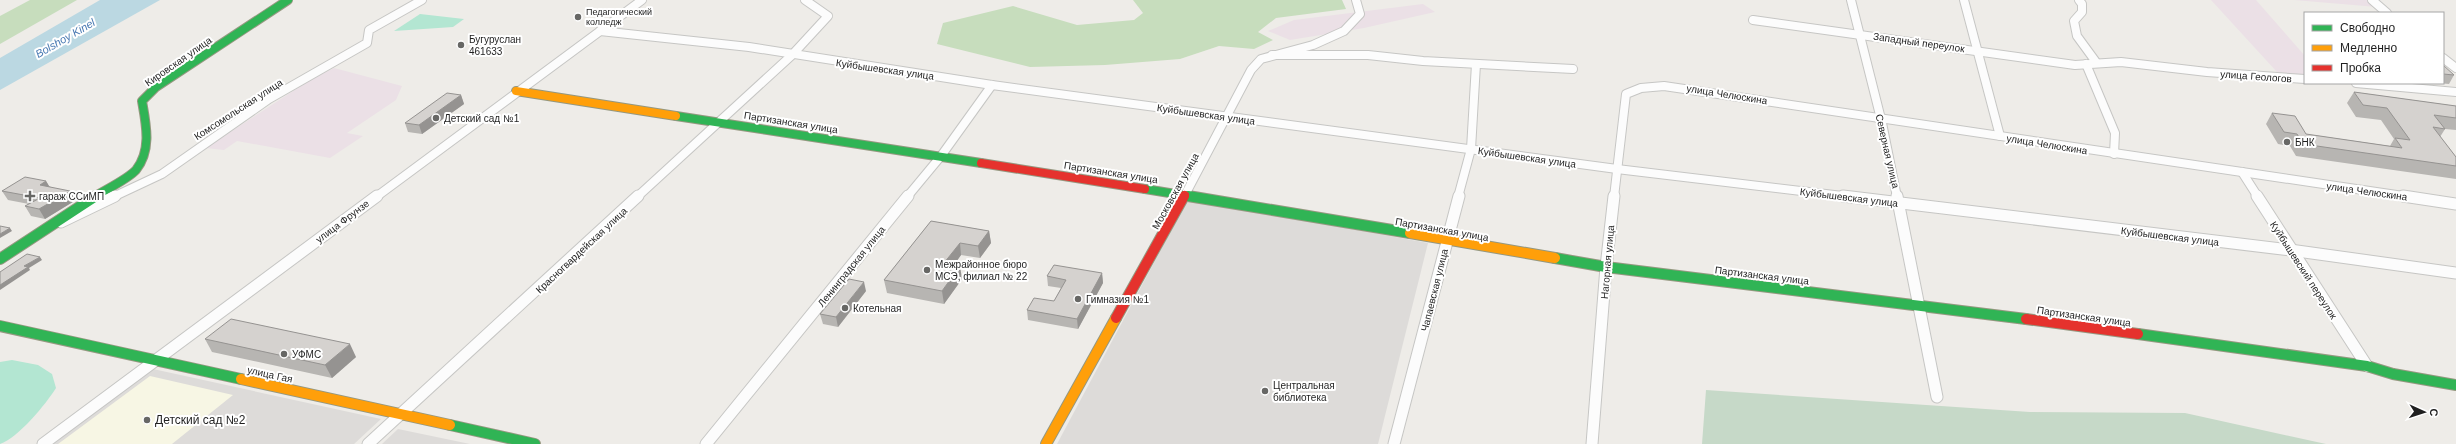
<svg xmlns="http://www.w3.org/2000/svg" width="2456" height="444" font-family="Helvetica,sans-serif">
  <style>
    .residential { fill: #dddbd9 }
    .industrial { fill: #ebe0e6 }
    .education { fill: #f7f6e4 }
    .forest { fill: #c7ddbd }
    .cemetery { fill: #c6d9c8 }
    .pitch { fill: #b3e6d2 }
    .water { fill: #bbd8e2 }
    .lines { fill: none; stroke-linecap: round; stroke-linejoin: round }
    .street-far1-casing { stroke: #c6c6c4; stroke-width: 10 }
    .street-casing { stroke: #c6c6c4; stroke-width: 13 }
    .fast-far1-casing { stroke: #959880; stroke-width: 10 }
    .fast-casing { stroke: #959880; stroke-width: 12 }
    .slow-far1-casing { stroke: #959880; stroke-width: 10 }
    .slow-casing { stroke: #959880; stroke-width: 12 }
    .jam-far1-casing { stroke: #959880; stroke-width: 10 }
    .jam-casing { stroke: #959880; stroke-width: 12 }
    .street-far1 { stroke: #fcfcfc; stroke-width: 8 }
    .street { stroke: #fcfcfc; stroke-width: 11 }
    .fast-far1 { stroke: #30b455; stroke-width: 8 }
    .fast { stroke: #30b455; stroke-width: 10 }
    .slow-far1 { stroke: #ff9f0a; stroke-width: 8 }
    .slow { stroke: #ff9f0a; stroke-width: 10 }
    .jam-far1 { stroke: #e5322d; stroke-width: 8 }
    .jam { stroke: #e5322d; stroke-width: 10 }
    .wall { fill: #b7b5b2 }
    .shaded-wall { fill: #959391 }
    .building { fill: #d5d2cf; stroke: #959391 }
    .poi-dot { fill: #676765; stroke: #fff; stroke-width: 1.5 }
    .labels { text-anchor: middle; stroke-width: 4; stroke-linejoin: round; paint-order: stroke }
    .far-poi-label { font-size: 9px; fill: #1f1f1f; stroke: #fff; text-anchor: start }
    .poi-label { font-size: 10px; fill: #1f1f1f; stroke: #fff; text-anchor: start }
    .street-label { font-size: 10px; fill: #1f1f1f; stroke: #fff }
    .water-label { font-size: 11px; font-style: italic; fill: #4979b2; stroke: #fff }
    .near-poi-label { font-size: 12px; fill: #1f1f1f; stroke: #fff; text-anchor: start }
  </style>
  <rect width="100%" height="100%" fill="#eeece8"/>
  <g class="residential">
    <path d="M1188,199L1428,243L1378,444H1057Z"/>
    <path d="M153,369L381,419L354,444H52Z"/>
    <path d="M398,429L470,444H382Z"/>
  </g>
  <g class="industrial">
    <path d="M2211,0H2256L2305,56V75L2277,72Z"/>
    <path d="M2294,0H2369L2377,7Z"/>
    <path d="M1423,4L1435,12L1364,28L1290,40L1268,31L1294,20Z"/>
    <path d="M334,68L402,86L396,100L347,133L363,136L330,158L237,141L224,150L206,148L310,80Z"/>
  </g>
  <path class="education" d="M150,376L233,395L172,444H58Z"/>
  <g class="forest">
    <path d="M30,0H77L0,44V16Z"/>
    <path d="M1133,0H1342L1346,9L1276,18L1258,32L1273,40L1254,49L1219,46L1180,59L1105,65L1030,67L937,44L943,23L1013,6L1077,25L1134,20L1143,13Z"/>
  </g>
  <path class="cemetery" d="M1706,390L2030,412L2185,413L2326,444H1702Z"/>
  <g class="pitch">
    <path d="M420,14L464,19L453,27L394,31Z"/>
    <path d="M12,360L38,365L52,374L56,388C46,404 18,438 0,444V362Z"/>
  </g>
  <path class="water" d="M100,0H160L0,90V58Z"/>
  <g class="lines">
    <g class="street-far1-casing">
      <g id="street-far1">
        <path d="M1851,0L1882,123L1897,197"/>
        <path d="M1964,0L2000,136"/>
        <path d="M2079,0L2082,4V12L2074,21L2077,36L2096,62"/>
        <path d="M2372,0L2387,13"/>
        <path d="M1753,20L2075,65L2121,62L2207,72L2305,79"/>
        <path d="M600,31L749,47L992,85L1617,169L1851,197"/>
        <path d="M1272,55H1368L1423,61L1573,69"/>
        <path d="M2443,58L2456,68"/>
        <path d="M2086,64L2115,133L2114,154"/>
        <path d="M2356,83L2456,92"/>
        <path d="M2242,172L2258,197"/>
        <path d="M1185,195L1251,70L1261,59L1313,45L1344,31L1360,14L1356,0"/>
        <path d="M113,197L162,174L269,99L367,43L369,30L422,0"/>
        <path d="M376,197L642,0"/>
        <path d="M637,197L792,55L828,16L805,0"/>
        <path d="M907,197L941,156L992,85"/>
        <path d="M1458,197L1471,149L1476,64"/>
        <path d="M1614,197L1626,94L1641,88L1664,86L2410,197"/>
      </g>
    </g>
    <g class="street-casing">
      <g id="street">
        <path d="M1843,196L2290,250L2456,273"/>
        <path d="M1897,196L1937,397"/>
        <path d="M2257,196L2367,366"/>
        <path d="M2403,196L2456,204"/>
        <path d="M61,222L115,196"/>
        <path d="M43,444L377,196"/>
        <path d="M368,444L638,196"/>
        <path d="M706,444L908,196"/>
        <path d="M1394,444L1459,196"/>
        <path d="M1592,444L1606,267L1614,196"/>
      </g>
    </g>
    <g class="fast-far1-casing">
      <g id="fast-far1">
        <path d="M676,116L981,163"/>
        <path d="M1145,189L1194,197"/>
        <path d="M94,197C105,190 128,179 136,170C152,150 146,124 142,101L156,87L288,0"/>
      </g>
    </g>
    <g class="fast-casing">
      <g id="fast">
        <path d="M1188,196L1410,233"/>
        <path d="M1555,258L1606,267L2026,319"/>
        <path d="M0,259L96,196"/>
        <path d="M0,326L241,379"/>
        <path d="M2138,334L2367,366L2393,374L2456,385"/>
        <path d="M450,425L535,444"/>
      </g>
    </g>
    <g class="slow-far1-casing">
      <path id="slow-far1" d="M516,91L676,116"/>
    </g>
    <g class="slow-casing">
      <g id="slow">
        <path d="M1410,233L1555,258"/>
        <path d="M241,379L450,425"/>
        <path d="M1046,444L1116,318"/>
      </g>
    </g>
    <g class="jam-far1-casing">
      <g id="jam-far1">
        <path d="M981,163L1145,189"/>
        <path d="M1184,197L1185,195"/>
      </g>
    </g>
    <g class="jam-casing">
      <g id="jam">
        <path d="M1116,318L1184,196"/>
        <path d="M2026,319L2138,334"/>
      </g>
    </g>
    <use href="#street-far1" class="street-far1"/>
    <use href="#street" class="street"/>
    <use href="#fast-far1" class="fast-far1"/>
    <use href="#fast" class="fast"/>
    <use href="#slow-far1" class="slow-far1"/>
    <use href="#slow" class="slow"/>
    <use href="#jam-far1" class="jam-far1"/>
    <use href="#jam" class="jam"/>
  </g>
  <g class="wall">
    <path d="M2443,74L2454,75L2449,84L2438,83H2443Z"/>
    <path d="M2354,92L2456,106V130L2445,129L2440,137L2456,157V179L2296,156L2290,146L2278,144L2266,124L2272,113L2306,134L2390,146L2394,139L2381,120L2356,117L2347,103Z"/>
    <path d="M461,95L464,104L422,134L408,132L405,123Z"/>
    <path d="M46,181L49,186L76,200L45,219L31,216L25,206L29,204L8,200L2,191Z"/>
    <path d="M931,221L989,231L991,243L980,258L961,255L954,265L962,279L944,304L887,293L884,280Z"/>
    <path d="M1102,273L1103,283L1078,329L1028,320L1027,310L1054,301L1061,288L1048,286L1047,276Z"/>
    <path d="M866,291L838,327L823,324L820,314Z"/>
    <path d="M205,339L356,357L332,378L212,352Z"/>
  </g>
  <g class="shaded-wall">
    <path d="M461,95L464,104L422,134L419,125Z"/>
    <path d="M46,181L52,191L40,185Z"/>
    <path d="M70,191L76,200L45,219L39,209Z"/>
    <path d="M10,228L12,231L0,238V234Z"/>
    <path d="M989,231L991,243L980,258L978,246Z"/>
    <path d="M960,243L961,255L946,276L944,263Z"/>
    <path d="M40,257L42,260L29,268L30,270L0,290V285L24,266Z"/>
    <path d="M960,266L962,279L944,304L942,291Z"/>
    <path d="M1102,273L1103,283L1078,329L1077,319Z"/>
    <path d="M864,282L866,291L838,327L836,317Z"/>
    <path d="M350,344L356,357L332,378L325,365Z"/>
  </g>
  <g class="building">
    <path d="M2443,65L2454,75L2443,74Z"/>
    <path d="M2354,92L2456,106V118L2434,115L2445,129L2433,127L2456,157V166L2303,144L2297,134L2284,132L2272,113L2295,116L2306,134L2402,148L2395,138L2410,140L2387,108L2363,105Z"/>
    <path d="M447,93L461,95L419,125L405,123Z"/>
    <path d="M25,177L46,181L40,185L70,191L39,209L25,206L40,198L2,191Z"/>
    <path d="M931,221L989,231L978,246L960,243L944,263L960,266L942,291L884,280Z"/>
    <path d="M0,226L10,228L0,234Z"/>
    <path d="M27,254L40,257L24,266L28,267L0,285V272Z"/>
    <path d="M1054,265L1102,273L1077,319L1027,310L1034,298L1054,301L1066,280L1047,276Z"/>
    <path d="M849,279L864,282L836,317L820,314Z"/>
    <path d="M231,319L350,344L325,365L205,339Z"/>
  </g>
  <g class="poi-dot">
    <circle cx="578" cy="17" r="4"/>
    <circle cx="461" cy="45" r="4"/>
    <circle cx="436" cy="118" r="4"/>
    <circle cx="2287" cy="142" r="4"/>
    <path d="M28 190h4v4h4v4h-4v4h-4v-4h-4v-4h4z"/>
    <circle cx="927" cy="270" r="4"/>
    <circle cx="1078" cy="299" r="4"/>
    <circle cx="845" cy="308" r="4"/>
    <circle cx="284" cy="354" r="4"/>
    <circle cx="1265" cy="391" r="4"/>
    <circle cx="147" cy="420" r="4"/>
  </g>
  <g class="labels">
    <g class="far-poi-label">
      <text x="586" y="15">Педагогический<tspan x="586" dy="10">колледж</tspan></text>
    </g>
    <g class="poi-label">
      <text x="469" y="43">Бугуруслан<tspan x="469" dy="12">461633</tspan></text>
      <text x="444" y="122">Детский сад №1</text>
      <text x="2295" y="146">БНК</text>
      <text x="39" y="200">гараж ССиМП</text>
      <text x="935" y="268">Межрайонное бюро<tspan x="935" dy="12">МСЭ, филиал № 22</tspan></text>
      <text x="1086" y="303">Гимназия №1</text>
      <text x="853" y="312">Котельная</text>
      <text x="292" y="358">УФМС</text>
      <text x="1273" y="389">Центральная<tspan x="1273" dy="12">библиотека</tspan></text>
    </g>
    <g class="street-label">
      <text transform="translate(1919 42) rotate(8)" y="4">Западный переулок</text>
      <text transform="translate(178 61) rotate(-35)" y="4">Кировская улица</text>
      <text transform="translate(885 69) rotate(8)" y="4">Куйбышевская улица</text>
      <text transform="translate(2256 76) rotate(4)" y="4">улица Геологов</text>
      <text transform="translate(1727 94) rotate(9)" y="4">улица Челюскина</text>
      <text transform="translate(238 109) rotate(-33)" y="4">Комсомольская улица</text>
      <text transform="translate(1206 114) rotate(8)" y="4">Куйбышевская улица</text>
      <text transform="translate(791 122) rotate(9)" y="4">Партизанская улица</text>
      <text transform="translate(2047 144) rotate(9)" y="4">улица Челюскина</text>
      <text transform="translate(1888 151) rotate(77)" y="4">Северная улица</text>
      <text transform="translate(1527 157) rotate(8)" y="4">Куйбышевская улица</text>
      <text transform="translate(1111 172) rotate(9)" y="4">Партизанская улица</text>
      <text transform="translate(1175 191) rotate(-61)" y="4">Московская улица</text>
      <text transform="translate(2367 191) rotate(8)" y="4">улица Челюскина</text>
      <text transform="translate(1849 197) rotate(7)" y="4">Куйбышевская улица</text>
      <text transform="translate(342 221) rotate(-37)" y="4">улица Фрунзе</text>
      <text transform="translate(1442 229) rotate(10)" y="4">Партизанская улица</text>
      <text transform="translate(2170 236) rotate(7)" y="4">Куйбышевская улица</text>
      <text transform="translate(581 250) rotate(-43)" y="4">Красногвардейская улица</text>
      <text transform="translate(1607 262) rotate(-85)" y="4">Нагорная улица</text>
      <text transform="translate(851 266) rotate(-51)" y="4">Ленинградская улица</text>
      <text transform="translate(2304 270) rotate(57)" y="4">Куйбышевский переулок</text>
      <text transform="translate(1762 275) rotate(7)" y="4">Партизанская улица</text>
      <text transform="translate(1434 290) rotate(-76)" y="4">Чапаевская улица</text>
      <text transform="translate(2084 316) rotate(8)" y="4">Партизанская улица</text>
      <text transform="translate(270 374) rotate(12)" y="4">улица Гая</text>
    </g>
    <g class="water-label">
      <text transform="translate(65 38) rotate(-30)" y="4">Bolshoy Kinel</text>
    </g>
    <g class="near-poi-label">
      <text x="155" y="424">Детский сад №2</text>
    </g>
  </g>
  <rect x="2304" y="12" width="140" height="72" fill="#ffffff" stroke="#a5a5a5"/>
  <rect x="2312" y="25" width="20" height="6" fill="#30b455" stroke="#a5a5a5"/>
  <text x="2340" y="32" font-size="12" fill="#1f1f1f">Свободно</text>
  <rect x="2312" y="45" width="20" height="6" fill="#ff9f0a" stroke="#a5a5a5"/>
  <text x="2340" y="52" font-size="12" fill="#1f1f1f">Медленно</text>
  <rect x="2312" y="65" width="20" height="6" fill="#e5322d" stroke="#a5a5a5"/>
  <text x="2340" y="72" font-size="12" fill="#1f1f1f">Пробка</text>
  <g transform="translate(2424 412) rotate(93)" stroke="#ffffff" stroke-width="3" paint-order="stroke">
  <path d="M0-3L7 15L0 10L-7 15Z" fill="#1f1f1f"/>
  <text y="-6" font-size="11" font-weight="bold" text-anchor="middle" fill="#1f1f1f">С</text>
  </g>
</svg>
